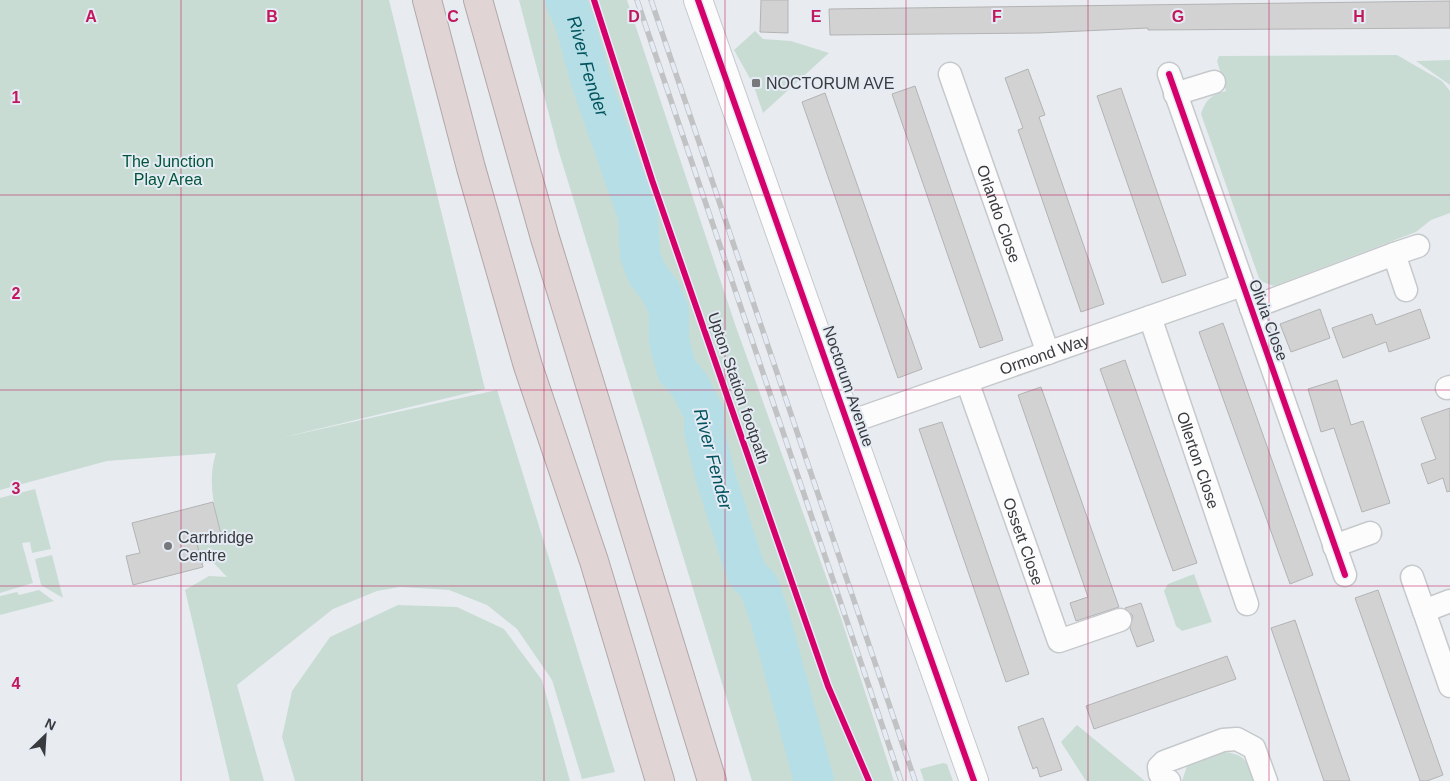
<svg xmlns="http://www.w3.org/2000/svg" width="1450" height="781" font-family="Helvetica,sans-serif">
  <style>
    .green { fill: #c8dcd4 }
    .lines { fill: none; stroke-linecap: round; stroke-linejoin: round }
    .river { stroke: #b6dee6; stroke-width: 40 }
    .building { fill: #d2d2d3; stroke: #b3b3b4 }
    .minor-casing { stroke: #c6c9cc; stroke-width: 25 }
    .tertiary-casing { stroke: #c6c9cc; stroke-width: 30 }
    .motorway-casing { stroke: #b2a7a8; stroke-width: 30 }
    .minor { stroke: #fcfcfd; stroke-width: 22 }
    .tertiary { stroke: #fcfcfd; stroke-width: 28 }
    .motorway { stroke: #e0d4d4; stroke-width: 28 }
    .rail-casing { stroke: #c1c2c3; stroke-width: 5.5 }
    .rail { stroke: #e5ebf4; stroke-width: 4; stroke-dasharray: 11; stroke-linecap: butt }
    .cycleway-casing { stroke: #e5ebf4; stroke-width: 9 }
    .cycleway { stroke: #d6006c; stroke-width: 6 }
    .grid { fill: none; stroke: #c2185b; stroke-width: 1; stroke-opacity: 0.55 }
    .poi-dot { fill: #76787c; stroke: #e5ebf4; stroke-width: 2 }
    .labels { text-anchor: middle; stroke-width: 4; stroke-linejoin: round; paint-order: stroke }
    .poi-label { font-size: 16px; fill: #383a3d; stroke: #e5ebf4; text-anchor: start }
    .park-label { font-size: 16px; fill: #005539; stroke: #e5ebf4 }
    .street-label { font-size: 16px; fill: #383a3d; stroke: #e5ebf4 }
    .water-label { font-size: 18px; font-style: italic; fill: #01545e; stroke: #e5ebf4 }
    .grid-label { font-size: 16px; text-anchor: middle; font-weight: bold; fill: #c2185b; stroke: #e5ebf4; stroke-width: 4; stroke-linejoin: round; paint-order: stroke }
  </style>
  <rect width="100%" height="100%" fill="#e8ecf0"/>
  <g class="green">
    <path d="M0,0H389L485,389L280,438L497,390L615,772L582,779L552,680L517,629L487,605L449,590L400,587L377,591L333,609L237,685L264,781H230L185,590L209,576L227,577L209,558L201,559L196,540L221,533C214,507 207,480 216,453L107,461L0,490Z"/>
    <path d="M519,0H627L736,327L841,618L894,781H752L558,149Z"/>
    <path d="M755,31L763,39L791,41L829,53L763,113L753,84L734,50Z"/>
    <path d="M1397,55L1442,81L1450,91V213L1431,220L1416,232L1274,286L1260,281L1201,114C1206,99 1211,95 1226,91L1217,61L1219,56Z"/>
    <path d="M1450,60V85L1416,61Z"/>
    <path d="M35,489L51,549L32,553L30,542L22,543L33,583L0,593V498Z"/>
    <path d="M52,555L63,598L41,585L35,559Z"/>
    <path d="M1194,574L1212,622L1182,631L1176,626L1164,591L1168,584Z"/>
    <path d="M39,590L54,601L0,615V596L17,592L19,595Z"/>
    <path d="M398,605L457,607L504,629L542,680L570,781H295L282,737L292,691L330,637Z"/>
    <path d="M1077,725L1145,781H1086L1061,742Z"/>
    <path d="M1224,752C1245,754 1248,762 1255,781H1182L1187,766Z"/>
    <path d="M943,763L947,764L953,781H924L920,769Z"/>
  </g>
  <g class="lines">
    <path class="river" id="s1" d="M565,0L575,23L591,82L638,216L640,256L648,275L661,292L669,310V341L677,371L689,384L704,413V431L715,475L739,551L747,574L759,586L770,618L814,781"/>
  </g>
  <g class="building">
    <path d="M761,0H788V33L760,32Z"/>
    <path d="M1450,1V28L1148,30V28L1038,33L830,35L829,9Z"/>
    <path d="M1028,69L1045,115L1039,117L1104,304L1081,312L1018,130L1023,128L1005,78Z"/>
    <path d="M915,86L1003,340L980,348L892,94Z"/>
    <path d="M1121,88L1186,275L1162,283L1097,96Z"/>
    <path d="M825,93L922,369L898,378L802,102Z"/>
    <path d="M1320,309L1330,338L1291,352L1280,324Z"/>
    <path d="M1420,309L1430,338L1389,352L1386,342L1343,358L1332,328L1372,314L1376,325Z"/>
    <path d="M1223,323L1313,575L1290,584L1199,332Z"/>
    <path d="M1125,360L1197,563L1173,571L1100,369Z"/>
    <path d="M1337,380L1351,425L1363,421L1390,503L1362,512L1334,428L1321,432L1308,389Z"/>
    <path d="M1041,387L1119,607L1076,621L1070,603L1088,597L1018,395Z"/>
    <path d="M1450,408V491L1447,492L1443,478L1428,484L1421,464L1436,459L1421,418Z"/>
    <path d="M942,422L1029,674L1006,682L919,429Z"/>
    <path d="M213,502L221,534L196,540L203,567L133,585L126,556L140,553L132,523Z"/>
    <path d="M1378,590L1443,775L1427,781H1420L1355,598Z"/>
    <path d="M1141,603L1154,641L1137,647L1130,628L1133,616L1125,608Z"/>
    <path d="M1295,620L1326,712L1350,781H1324L1279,651L1271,628Z"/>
    <path d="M1227,656L1236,679L1094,729L1086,706Z"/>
    <path d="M1043,718L1062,770L1040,777L1037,767L1033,769L1018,727Z"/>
  </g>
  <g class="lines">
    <g class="minor-casing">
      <g id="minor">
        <path id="s2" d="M950,74L1048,353"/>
        <path d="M1169,74L1345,575"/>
        <path d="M1175,94L1214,82"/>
        <path d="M1394,254L1418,246"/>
        <path d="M1251,308L1394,254L1406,290"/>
        <path id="s3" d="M1150,317L1247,604"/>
        <path id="s4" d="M967,381L1059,641L1120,620"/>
        <path d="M1447,388L1450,387"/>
        <path id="s5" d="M847,423L1242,285"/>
        <path d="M1334,546L1370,533"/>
        <path d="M1412,577L1424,611"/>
        <path d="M1450,601L1424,611L1450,686"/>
        <path d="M1169,781L1160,774L1159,767L1164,762L1223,740L1237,739L1254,748L1266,781"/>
      </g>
    </g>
    <g class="tertiary-casing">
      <path id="tertiary" d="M698,0L974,781"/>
    </g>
    <g class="motorway-casing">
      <g id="motorway">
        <path d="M427,0L471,168L528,366L594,561L660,781"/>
        <path d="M478,0L545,238L712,781"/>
      </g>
    </g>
    <use href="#minor" class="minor"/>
    <use href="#tertiary" class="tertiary"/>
    <use href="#motorway" class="motorway"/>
    <g class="rail-casing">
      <g id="rail">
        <path d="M637,0L901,781"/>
        <path d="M651,0L915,781"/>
      </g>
    </g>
    <use href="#rail" class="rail"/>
    <g class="cycleway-casing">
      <g id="cycleway">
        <path d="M594,0L652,180L828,686L869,781"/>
        <path d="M698,0L974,781"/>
        <path d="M1169,74L1345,575"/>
      </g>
    </g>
    <use href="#cycleway" class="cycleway"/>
  </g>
  <path class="grid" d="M181,0V781M362,0V781M544,0V781M725,0V781M906,0V781M1088,0V781M1269,0V781M0,195H1450M0,390H1450M0,586H1450"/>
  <g class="poi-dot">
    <rect x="751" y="78" width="10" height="10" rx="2.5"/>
    <circle cx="168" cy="546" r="5"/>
  </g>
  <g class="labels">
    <g class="poi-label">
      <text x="766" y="89">NOCTORUM AVE</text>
      <text x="178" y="543">Carrbridge<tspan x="178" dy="18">Centre</tspan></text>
    </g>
    <g class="park-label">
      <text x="168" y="167">The Junction<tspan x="168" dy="18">Play Area</tspan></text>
    </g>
    <g class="street-label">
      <text dy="6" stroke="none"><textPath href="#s2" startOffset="148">Orlando Close</textPath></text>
      <text transform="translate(1269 320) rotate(70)" y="6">Olivia Close</text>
      <text dy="6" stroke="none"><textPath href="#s5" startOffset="209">Ormond Way</textPath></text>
      <text transform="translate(849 386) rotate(71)" y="6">Noctorum Avenue</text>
      <text transform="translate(739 388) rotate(71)" y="6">Upton Station footpath</text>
      <text dy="6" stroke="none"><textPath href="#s3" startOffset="151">Ollerton Close</textPath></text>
      <text dy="6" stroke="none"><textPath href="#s4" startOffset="170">Ossett Close</textPath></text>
    </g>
    <g class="water-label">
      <text dy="6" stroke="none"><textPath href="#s1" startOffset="70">River Fender</textPath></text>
      <text transform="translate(713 459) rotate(75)" y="6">River Fender</text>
    </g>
  </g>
  <g class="grid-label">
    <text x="91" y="22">A</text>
    <text x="272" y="22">B</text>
    <text x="453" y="22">C</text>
    <text x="634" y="22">D</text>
    <text x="816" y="22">E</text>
    <text x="997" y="22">F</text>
    <text x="1178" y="22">G</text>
    <text x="1359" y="22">H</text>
    <text x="16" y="103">1</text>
    <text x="16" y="299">2</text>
    <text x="16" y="494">3</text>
    <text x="16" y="689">4</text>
  </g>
  <g transform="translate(45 736) rotate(25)" stroke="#e5ebf4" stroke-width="4" paint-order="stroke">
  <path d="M0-4L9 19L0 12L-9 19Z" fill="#383a3d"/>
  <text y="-8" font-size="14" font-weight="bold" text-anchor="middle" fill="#383a3d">N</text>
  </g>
</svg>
